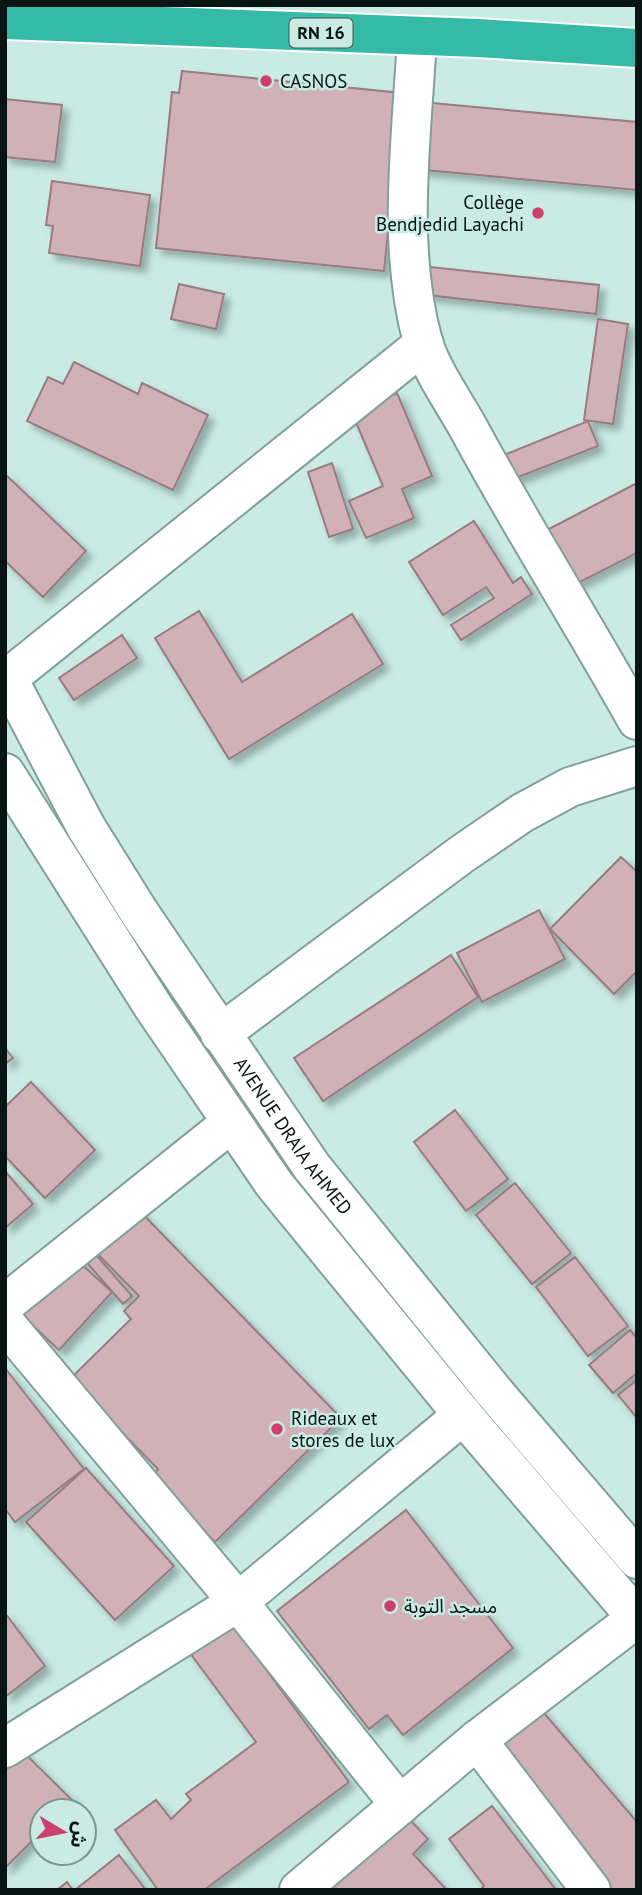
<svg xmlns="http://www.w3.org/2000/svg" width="642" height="1895" font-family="'PT Sans','Noto Sans Arabic',sans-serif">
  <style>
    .building { fill: #d0b1b7; stroke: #987b81; stroke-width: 2; filter: url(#shadow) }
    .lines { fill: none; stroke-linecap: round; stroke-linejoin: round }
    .minor-casing { stroke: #80a09a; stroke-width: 42 }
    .highway-casing { stroke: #fff; stroke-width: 42 }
    .minor { stroke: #fff; stroke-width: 38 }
    .highway { stroke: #36baa8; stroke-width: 38 }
    .poi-dot { fill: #cd406d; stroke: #c9ebe4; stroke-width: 2.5 }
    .labels { text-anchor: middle; stroke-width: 5; stroke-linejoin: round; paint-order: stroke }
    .shield { fill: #c9ebe4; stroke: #435552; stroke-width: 2 }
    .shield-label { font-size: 18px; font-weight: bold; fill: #091513 }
    .poi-label { font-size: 19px; fill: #091513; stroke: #c9ebe4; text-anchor: start }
    .street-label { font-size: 19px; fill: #091513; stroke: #c9ebe4 }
  </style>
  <defs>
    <filter id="shadow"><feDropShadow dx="6" dy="6" stdDeviation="3.5" flood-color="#0004"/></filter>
  </defs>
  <rect width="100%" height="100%" fill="#c9ebe4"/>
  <g class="building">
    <path d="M182,71L402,93L384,271L156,248L172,92L179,93Z"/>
    <path d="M5,99L62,105L55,162L5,157Z"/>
    <path d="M421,102L637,122V190L414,169Z"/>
    <path d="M52,181L150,195L140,266L49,253L53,226L46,225Z"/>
    <path d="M430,267L599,285L596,314L427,295Z"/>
    <path d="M179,284L224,294L216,329L171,319Z"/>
    <path d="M598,319L628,324L613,424L584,420Z"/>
    <path d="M74,362L138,394L142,383L208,415L173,490L27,421L48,377L63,384Z"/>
    <path d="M397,393L432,476L402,489L414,518L366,538L349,501L383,486L352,413Z"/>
    <path d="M588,421L598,446L508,481L499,457Z"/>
    <path d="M332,463L353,529L329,537L308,472Z"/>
    <path d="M5,474L86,551L43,597L5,561Z"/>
    <path d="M637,483V553L574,585L547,530Z"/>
    <path d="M474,521L513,583L521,577L532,594L461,640L451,625L494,598L486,587L443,615L409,562Z"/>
    <path d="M199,611L242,682L352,614L383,664L229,759L155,638Z"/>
    <path d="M122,635L137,658L74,700L59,678Z"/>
    <path d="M621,857L637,872V971L614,994L550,929Z"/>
    <path d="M539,910L565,959L482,1002L457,953Z"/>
    <path d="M451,955L478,997L323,1101L294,1058Z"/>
    <path d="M5,1048L13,1058L5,1064Z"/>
    <path d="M31,1082L95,1150L45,1198L5,1156V1107Z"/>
    <path d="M455,1110L508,1179L466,1211L414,1142Z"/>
    <path d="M5,1171L33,1204L5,1228Z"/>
    <path d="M515,1183L571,1253L532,1284L476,1215Z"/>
    <path d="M128,1199L341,1418L215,1542L152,1476L158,1469L70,1379L131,1319L124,1311L139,1296L85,1241Z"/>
    <path d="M83,1240L132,1296L123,1304L74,1248Z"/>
    <path d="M66,1250L112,1292L59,1350L13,1307Z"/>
    <path d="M575,1257L628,1326L588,1356L536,1287Z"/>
    <path d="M630,1330L637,1338V1373L613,1393L589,1365Z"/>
    <path d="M5,1368L84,1469L15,1522L5,1509Z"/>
    <path d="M637,1380V1418L618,1395Z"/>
    <path d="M86,1468L174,1566L115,1620L26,1522Z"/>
    <path d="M406,1510L513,1648L403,1735L387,1715L369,1729L277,1611Z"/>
    <path d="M5,1613L45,1666L5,1697Z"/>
    <path d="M228,1618L349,1782L204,1890H158L115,1830L156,1800L171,1819L191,1800L186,1794L256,1742L187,1649Z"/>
    <path d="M538,1706L637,1822V1890H592L478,1758Z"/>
    <path d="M5,1734L72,1800L61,1811H42V1831L5,1868Z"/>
    <path d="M396,1805L428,1839L413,1854L447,1890H318Z"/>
    <path d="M492,1806L556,1890H480L484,1886L449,1839Z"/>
    <path d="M119,1855L146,1890H75Z"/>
    <path d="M67,1882L73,1890H57Z"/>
  </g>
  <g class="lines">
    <g class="minor-casing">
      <g id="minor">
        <path d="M417,37C412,136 396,245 423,342C431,370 456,405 470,431C523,529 583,623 637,720"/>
        <path id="s1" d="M5,673L86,827L139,912L312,1167L495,1393L637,1559"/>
        <path d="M8,678L424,344"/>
        <path d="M5,773L154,1008L274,1184L463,1415L637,1618"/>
        <path d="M220,1034L462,854L522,813L570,787L637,766"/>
        <path d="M5,1304L231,1123"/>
        <path d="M5,1323L238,1602L400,1805"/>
        <path d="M477,1740L591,1890"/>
        <path d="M5,1748L238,1602L463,1415"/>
        <path d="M299,1890L477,1740L637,1618"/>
      </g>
    </g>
    <g class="highway-casing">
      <path id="highway" d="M5,20L478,38L637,48"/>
    </g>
    <use href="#minor" class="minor"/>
    <use href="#highway" class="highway"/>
  </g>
  <g class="poi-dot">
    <circle cx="266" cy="81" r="7"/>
    <circle cx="538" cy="213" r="7"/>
    <circle cx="277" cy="1429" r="7"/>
    <circle cx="390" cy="1606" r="7"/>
  </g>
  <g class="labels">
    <rect class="shield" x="289.5" y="18.5" width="63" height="29" rx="5"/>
    <g class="shield-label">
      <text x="321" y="39">RN 16</text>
    </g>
    <g class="poi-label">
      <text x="280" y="88">CASNOS</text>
      <text x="524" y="209" text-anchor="end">Collège<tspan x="524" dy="22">Bendjedid Layachi</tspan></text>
      <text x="291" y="1425">Rideaux et<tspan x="291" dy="22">stores de lux</tspan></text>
      <text x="404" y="1613">مسجد التوبة</text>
    </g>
    <g class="street-label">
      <text dy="7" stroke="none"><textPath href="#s1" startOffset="546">AVENUE DRAIA AHMED</textPath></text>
    </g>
  </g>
  <rect width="642" height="1895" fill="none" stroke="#091513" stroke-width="14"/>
  <g transform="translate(63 1832) rotate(100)"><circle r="33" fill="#c9ebe4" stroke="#7c9590" stroke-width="2"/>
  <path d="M0-5L12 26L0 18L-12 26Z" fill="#cd406d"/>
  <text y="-10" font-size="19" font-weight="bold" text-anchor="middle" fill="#091513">ش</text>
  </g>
</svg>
